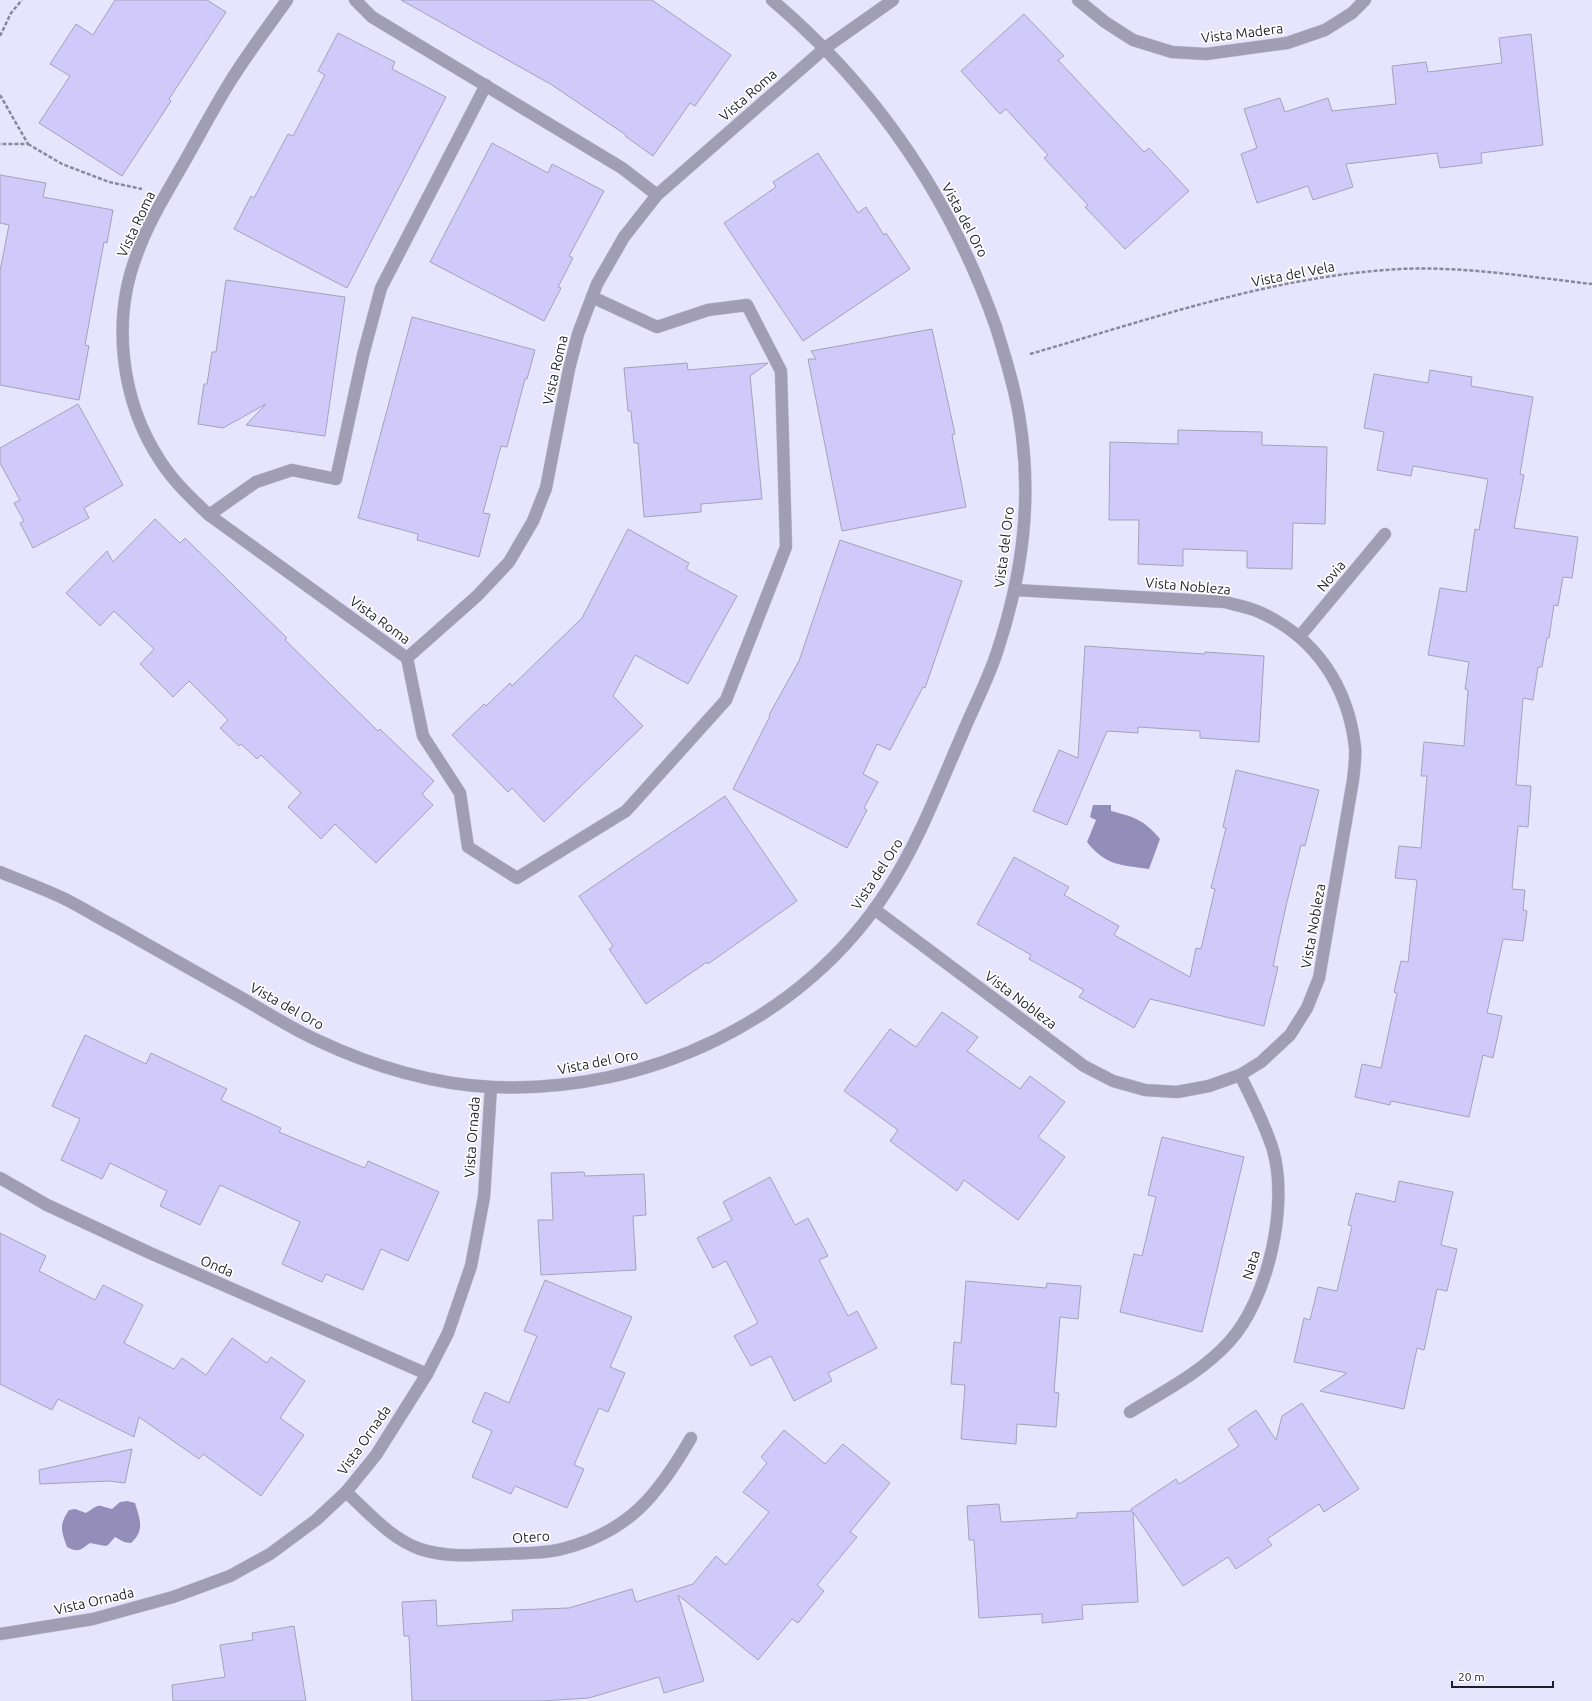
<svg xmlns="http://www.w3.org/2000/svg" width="1592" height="1701" font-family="Ubuntu,sans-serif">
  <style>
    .water { fill: #948dba }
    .building { fill: #d0c9f9; stroke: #a5a2ba }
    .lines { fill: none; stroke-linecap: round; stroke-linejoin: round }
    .minor-casing { stroke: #c3c0d7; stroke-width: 13 }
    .path { stroke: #8a889a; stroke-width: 2.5; stroke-dasharray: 4 2; stroke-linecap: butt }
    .minor { stroke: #a19eb3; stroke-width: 12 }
    .labels { text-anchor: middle; stroke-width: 3.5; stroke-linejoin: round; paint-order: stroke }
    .street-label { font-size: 14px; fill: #201e27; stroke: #fff }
  </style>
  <rect width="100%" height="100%" fill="#e7e4fe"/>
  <g class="water">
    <path d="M1093,805H1111V811C1135,817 1144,820 1160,839L1149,869C1121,865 1106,866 1087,842L1096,820L1090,817Z"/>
    <path d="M127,1501L135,1503C140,1520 145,1530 131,1543L124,1542L115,1537L108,1545L105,1546L90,1543C80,1550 79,1553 67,1547C61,1530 59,1525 69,1510L75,1509L86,1513C101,1503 96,1505 112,1509L120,1502Z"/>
  </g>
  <g class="building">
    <path d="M115,0H207L226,12L169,99L171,101L122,176L39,123L70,76L50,64L76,24L93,35Z"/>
    <path d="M401,0H652L731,55L695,106L690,103L653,156L625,136L626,135L552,85Z"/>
    <path d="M1024,14L1064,56L1058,60L1144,152L1149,148L1189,191L1125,249L1085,207L1088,205L1044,158L1048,155L1006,109L1000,114L961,71Z"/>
    <path d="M338,33L395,62L392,69L446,97L347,288L234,229L251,196L254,198L288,134L293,136L325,75L318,71Z"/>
    <path d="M1531,34L1543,145L1481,153L1482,163L1440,168L1437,153L1346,164L1353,187L1313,200L1308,186L1257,203L1241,154L1257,148L1244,109L1280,98L1285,112L1328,98L1332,111L1396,104L1392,66L1426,62L1428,72L1502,63L1499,38Z"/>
    <path d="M492,143L548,173L552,164L604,191L569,256L573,258L558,287L561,288L544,321L430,262Z"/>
    <path d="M818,153L858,213L866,207L884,235L886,233L910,269L803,341L724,223L776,187L773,182Z"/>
    <path d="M0,175L46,183L43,197L113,210L107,243L104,242L91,312L85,345L89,346L79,400L0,385V271L9,225L0,223Z"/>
    <path d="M226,280L345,297L325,436L246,425L266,404L223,428L198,424L204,384H207L212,352H216Z"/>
    <path d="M412,317L535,350L527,379H525L507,447L501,446L483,513L490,514L479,557L417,540L418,534L358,518Z"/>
    <path d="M932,329L955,434L952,435L966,507L842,531L808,359H816L811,351Z"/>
    <path d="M687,363L688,370L768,363L750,376L762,499L701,504V512L644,517L638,443H634L631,411H628L624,368Z"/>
    <path d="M1430,370L1472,377L1471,386L1533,397L1520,474L1524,475L1514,528L1578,537L1572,578L1563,577L1558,606L1554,605L1549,638H1547L1542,667H1538L1533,700L1523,698L1516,785L1531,786L1528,827L1518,826L1512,889L1525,890L1523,910L1527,911L1523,941L1503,939L1487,1013L1502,1016L1493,1058L1483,1055L1469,1117L1391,1101L1390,1105L1355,1097L1362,1064L1381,1068L1397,993L1394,992L1401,961L1408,962L1417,880L1395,878L1399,846L1421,848L1427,776H1421L1424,742L1464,746L1468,690L1465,689L1469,662L1428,655L1440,588L1466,592L1475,529L1479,530L1488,479L1413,466L1411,476L1377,470L1384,432L1364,428L1374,374L1428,383Z"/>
    <path d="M78,404L123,485L84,508L89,518L33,548L20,523L24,521L14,503L20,500L0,463V448Z"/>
    <path d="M1178,430L1262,432V445L1327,447L1325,524L1293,523L1292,569L1247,568V551L1183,549V566L1138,564L1139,520H1109L1110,442L1178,444Z"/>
    <path d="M155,519L180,543L185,538L287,638L285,640L330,684L378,731L380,729L434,781L422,794L433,805L376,863L335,824L321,839L288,807L301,793L261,755L257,759L241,744L239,746L220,728L228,720L189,681L173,697L140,664L154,649L114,611L100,626L66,593L107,551L113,562Z"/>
    <path d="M628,529L689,563L686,569L737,596L688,684L635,655L613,696L643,726L544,822L512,788L508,792L452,735L484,704L486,706L510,683L512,686L582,618Z"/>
    <path d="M840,540L962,581L925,688L923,687L890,750L877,744L863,774L878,782L864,808L867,810L847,848L733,789L770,716L769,715L799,661Z"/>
    <path d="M1085,646L1205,654V652L1264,656L1259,742L1200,738V731L1138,727V733L1107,731L1067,825L1033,811L1059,750L1078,758Z"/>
    <path d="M1236,770L1319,790L1305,846L1301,845L1286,906L1273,966L1278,967L1264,1026L1150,999L1134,1028L1079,997L1084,990L1029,959L1031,955L977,924L1014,857L1069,887L1064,895L1119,926L1114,935L1190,977L1196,948L1201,949L1215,889L1211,888L1226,828L1223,827Z"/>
    <path d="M725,796L797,901L708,964L707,962L646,1004L609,949L613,946L579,896Z"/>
    <path d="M942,1012L978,1037L967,1051L1020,1089L1030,1076L1065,1102L1038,1137L1065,1157L1018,1220L964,1180L957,1191L890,1141L898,1130L844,1091L890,1029L916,1047Z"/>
    <path d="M85,1035L146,1064L151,1053L227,1089L221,1100L281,1128L279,1132L365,1168L368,1161L439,1192L408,1261L381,1249L363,1290L326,1274L322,1282L282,1264L300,1222L220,1185L200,1225L160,1206L167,1191L110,1163L102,1179L61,1160L80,1119L52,1106Z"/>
    <path d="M1162,1137L1244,1157L1202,1332L1120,1312L1134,1254L1142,1256L1156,1197L1148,1195Z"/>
    <path d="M584,1172L585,1176L644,1174L646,1215L633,1216L636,1270L541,1275L538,1220H553L551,1173Z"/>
    <path d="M770,1177L795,1225L808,1218L828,1256L819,1260L848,1316L857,1311L877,1348L828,1373L832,1381L794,1401L771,1356L751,1366L734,1336L758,1323L726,1261L713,1268L697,1238L732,1220L723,1202Z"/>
    <path d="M1399,1181L1453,1192L1441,1245L1457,1249L1447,1291L1437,1289L1424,1350L1417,1348L1404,1409L1320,1391L1347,1373L1294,1362L1304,1318L1310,1320L1318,1287L1337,1291L1352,1226L1348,1225L1356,1193L1395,1202Z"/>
    <path d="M0,1233L46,1256L39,1271L95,1300L103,1285L143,1305L124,1343L174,1369L182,1358L206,1375L232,1338L267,1363L271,1357L305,1381L280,1418L304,1435L261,1496L203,1454L199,1459L139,1417L134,1437L58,1399L52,1410L0,1384Z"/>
    <path d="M545,1280L632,1317L610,1367L625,1373L608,1412L599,1408L574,1465L584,1469L567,1508L515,1486L511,1494L472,1477L492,1431L472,1422L485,1392L509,1403L537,1336L524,1331Z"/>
    <path d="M966,1281L1046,1288L1047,1283L1081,1286L1078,1319L1060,1317L1054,1392L1059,1393L1056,1427L1017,1424L1016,1444L961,1439L965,1385L951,1384L954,1342L961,1343Z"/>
    <path d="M1302,1403L1359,1489L1324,1512L1319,1504L1267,1539L1272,1545L1236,1569L1228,1557L1183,1586L1133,1512L1138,1602L1082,1605L1083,1619L1042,1623V1614L979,1618L974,1540H969L967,1506L999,1504L1001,1522L1077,1518V1513L1132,1511L1131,1509L1176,1479L1179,1484L1239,1446L1228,1429L1256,1410L1276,1440L1282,1416Z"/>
    <path d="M784,1430L825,1464L843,1444L890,1483L850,1532L857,1537L817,1585L824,1591L798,1623L792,1619L758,1660L678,1595L704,1681L664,1693L659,1677L589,1698L541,1701H412L409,1636H404L402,1602L436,1600L437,1626L513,1621L512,1610L569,1608L632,1589L636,1602L693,1584L716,1556L726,1565L769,1512L743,1492L767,1463L761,1457Z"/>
    <path d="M132,1449L125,1483L109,1481L40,1484L39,1470Z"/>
    <path d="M294,1626L306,1701H173L172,1685L225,1677L220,1645L253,1640L252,1633Z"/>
  </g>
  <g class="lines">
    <g class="minor-casing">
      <g id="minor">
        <path d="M287,0C268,27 247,54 230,82C213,109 198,138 182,166C166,194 148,223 137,254C111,321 121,402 161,462C174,482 192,499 209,515L407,658L477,596L509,562L533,521L546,488L569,369L578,334L597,284L624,237L657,195L825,48L893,0"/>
        <path d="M355,0L372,17L622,168L657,195"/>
        <path d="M1078,0L1105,22L1133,40L1172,52L1206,54L1287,43L1325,30L1352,13L1365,0"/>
        <path d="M209,515L256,482L292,470L336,479L363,355L381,288L486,85"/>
        <path d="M1300,636L1385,534"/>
        <path d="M407,658L423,736L460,793L468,847L517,878L626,811L726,700L786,547L781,371L747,305L708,310L657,327L592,297"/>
        <path d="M0,872C22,881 44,889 65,899C83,908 100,919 118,928C159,951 199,974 240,997C266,1012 292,1029 319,1041C372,1066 435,1085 493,1087C646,1094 805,1020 888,889C919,841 939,787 962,735C973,708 988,680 997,652C1023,574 1033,497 1019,415C1014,385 1005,356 996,327C951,199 876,88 772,0"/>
        <path d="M874,909L1084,1066L1113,1081L1145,1090L1177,1092L1209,1086L1240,1075L1261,1062L1290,1035L1307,1008L1319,978L1353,780C1354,770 1356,758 1355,747C1348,686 1315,636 1257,611C1247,607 1236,605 1225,602L1015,590"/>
        <path d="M0,1178L47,1205L150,1253L427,1374"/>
        <path d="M1130,1412C1164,1391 1202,1372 1229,1342C1268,1300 1289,1205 1273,1150C1265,1124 1252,1099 1240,1075"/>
        <path d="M346,1492C368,1512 391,1539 420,1549C447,1558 474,1555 501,1554C521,1553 543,1554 562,1549C629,1532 658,1495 691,1438"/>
        <path d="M0,1634L93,1619L173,1597L230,1576L270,1554L316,1520L346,1492L376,1455L427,1374L448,1333L471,1266L484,1197L491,1087"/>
      </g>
    </g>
    <g class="path">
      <path d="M0,36L11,13L22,0"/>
      <path d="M0,95L28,144H0"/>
      <path d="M28,144L62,164L109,182L142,189"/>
      <path d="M1030,354C1151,319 1273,276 1400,269C1464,266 1529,277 1592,284"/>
    </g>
    <use href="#minor" class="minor"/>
  </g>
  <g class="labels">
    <g class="street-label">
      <text transform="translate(1242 33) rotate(-7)" y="5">Vista Madera</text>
      <text transform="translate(748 95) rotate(-41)" y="5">Vista Roma</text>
      <text transform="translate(965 220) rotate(62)" y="5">Vista del Oro</text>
      <text transform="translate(136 224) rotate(-65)" y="5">Vista Roma</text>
      <text transform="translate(1293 274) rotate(-11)" y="5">Vista del Vela</text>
      <text transform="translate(555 370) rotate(-77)" y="5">Vista Roma</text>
      <text transform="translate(1004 547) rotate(-83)" y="5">Vista del Oro</text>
      <text transform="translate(1331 576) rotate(-50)" y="5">Novia</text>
      <text transform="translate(1188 586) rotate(5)" y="5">Vista Nobleza</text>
      <text transform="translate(380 620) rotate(36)" y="5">Vista Roma</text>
      <text transform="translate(877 874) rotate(-57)" y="5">Vista del Oro</text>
      <text transform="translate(1313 926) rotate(-80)" y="5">Vista Nobleza</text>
      <text transform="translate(1021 1000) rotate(37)" y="5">Vista Nobleza</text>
      <text transform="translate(287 1006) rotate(29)" y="5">Vista del Oro</text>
      <text transform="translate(598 1062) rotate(-11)" y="5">Vista del Oro</text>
      <text transform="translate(472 1137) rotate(-86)" y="5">Vista Ornada</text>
      <text transform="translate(1251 1265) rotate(-73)" y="5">Nata</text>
      <text transform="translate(217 1266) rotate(23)" y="5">Onda</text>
      <text transform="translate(364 1440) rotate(-55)" y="5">Vista Ornada</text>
      <text transform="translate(531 1537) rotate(-4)" y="5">Otero</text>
      <text transform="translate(94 1601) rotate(-13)" y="5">Vista Ornada</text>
    </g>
  </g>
  <path d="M1452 1681v6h101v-6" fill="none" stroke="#201e27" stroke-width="2"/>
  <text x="1458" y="1681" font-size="12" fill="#201e27" stroke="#ffffff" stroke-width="3" paint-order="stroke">20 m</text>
</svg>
